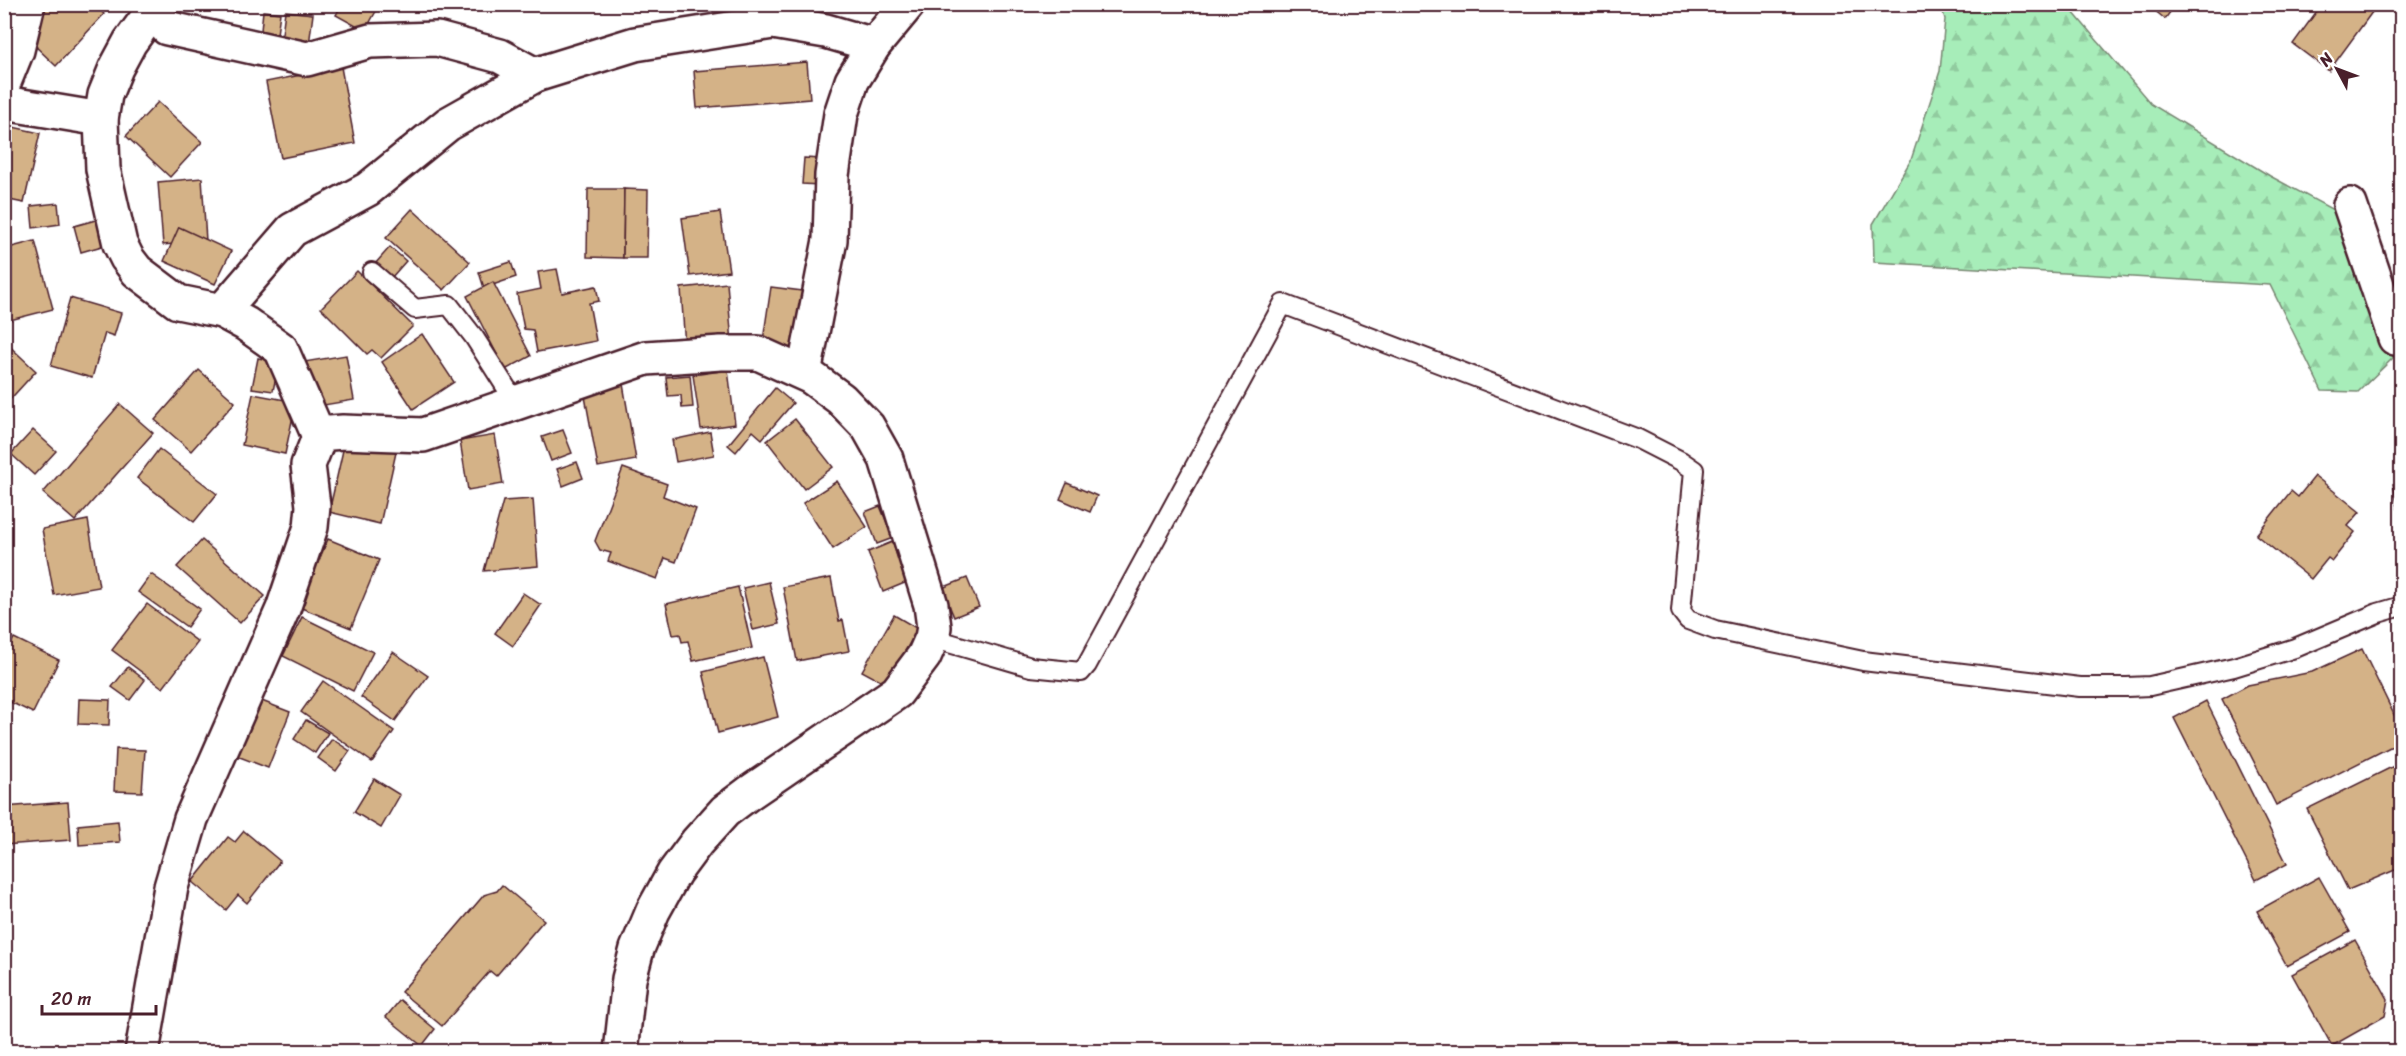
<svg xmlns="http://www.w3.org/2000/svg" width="2406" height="1056" font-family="Sriracha,sans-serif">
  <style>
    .forest { fill: url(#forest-firs); stroke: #788672; stroke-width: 1.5 }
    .building { fill: #d4b287; stroke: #4a1f2b; stroke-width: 1.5 }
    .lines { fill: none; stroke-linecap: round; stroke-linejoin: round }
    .service-casing { stroke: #4a1f2b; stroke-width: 22 }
    .minor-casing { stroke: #4a1f2b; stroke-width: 38 }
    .service { stroke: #fff; stroke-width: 18 }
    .minor { stroke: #fff; stroke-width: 33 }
  </style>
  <defs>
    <pattern id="forest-firs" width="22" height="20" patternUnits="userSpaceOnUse" patternTransform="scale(1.5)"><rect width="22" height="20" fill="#a7edb9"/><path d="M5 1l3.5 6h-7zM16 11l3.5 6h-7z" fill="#91cb9f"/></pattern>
  </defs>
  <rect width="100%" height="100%" fill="#fff"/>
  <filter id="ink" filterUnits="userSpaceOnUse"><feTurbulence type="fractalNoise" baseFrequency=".0167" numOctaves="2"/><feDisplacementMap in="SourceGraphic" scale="12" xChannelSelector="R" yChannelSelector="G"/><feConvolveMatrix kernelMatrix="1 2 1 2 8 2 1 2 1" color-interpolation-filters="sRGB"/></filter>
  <g filter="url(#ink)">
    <path class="forest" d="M1941,5H2067L2151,104L2270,176L2337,212L2360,260L2394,357L2358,392L2322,391L2270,285L1874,262L1873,224L1911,160L1940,71L1945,19Z"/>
    <g class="building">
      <path d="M48,4H94L104,14L56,66L30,41L26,28Z"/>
      <path d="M342,4H380L365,31L336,15Z"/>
      <path d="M2147,4H2176L2165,19Z"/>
      <path d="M2322,4H2378L2329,71L2293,44Z"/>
      <path d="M263,11L280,13L276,41L260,40Z"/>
      <path d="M285,11L313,14L309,45L281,42Z"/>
      <path d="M807,62L810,99L697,108L694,71Z"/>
      <path d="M341,67L355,143L281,158L266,82Z"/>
      <path d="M158,102L202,142L170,177L126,136Z"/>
      <path d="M4,125L40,133L24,203L4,199Z"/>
      <path d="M804,158L822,159L820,185L802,184Z"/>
      <path d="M202,178L206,241L163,245L158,182Z"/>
      <path d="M588,189H624L623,258L587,257Z"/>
      <path d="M624,189L648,190L647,258H623Z"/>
      <path d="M58,203L60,224L33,228L31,206Z"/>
      <path d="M412,209L470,262L444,290L386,238Z"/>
      <path d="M720,212L729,271L690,276L682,218Z"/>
      <path d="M103,218L109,244L81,252L74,226Z"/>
      <path d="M179,227L231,251L215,284L164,261Z"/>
      <path d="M35,241L53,309L6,321L4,249Z"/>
      <path d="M390,247L406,261L391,278L375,264Z"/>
      <path d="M511,262L516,277L484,288L479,272Z"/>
      <path d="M557,269L562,293L596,286L599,301L589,303L596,341L537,352L533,330L524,329L517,294L541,289L538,272Z"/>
      <path d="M357,271L413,326L381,358L372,350L367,354L321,308Z"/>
      <path d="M493,282L531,356L505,370L467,296Z"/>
      <path d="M727,283L732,343L685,347L681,288Z"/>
      <path d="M771,287L802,291L794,352L762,347Z"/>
      <path d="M70,298L121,313L114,336L105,333L92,378L51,366Z"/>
      <path d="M422,334L454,382L413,409L382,362Z"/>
      <path d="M4,341L36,371L4,406Z"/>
      <path d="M346,355L354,400L312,407L304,362Z"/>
      <path d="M258,358L279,362L273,391L252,388Z"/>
      <path d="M199,370L235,402L191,451L155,420Z"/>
      <path d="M728,370L735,424L701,429L693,375Z"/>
      <path d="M690,375L693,407L682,408L681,395L668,396L666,377Z"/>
      <path d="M623,384L636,460L598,467L584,391Z"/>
      <path d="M775,388L793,403L762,439L753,431L736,452L728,445Z"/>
      <path d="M253,394L296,402L285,454L242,445Z"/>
      <path d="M120,404L153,433L75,521L43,493Z"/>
      <path d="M795,419L833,467L804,489L767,441Z"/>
      <path d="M33,430L56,451L34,475L11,454Z"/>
      <path d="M563,430L572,453L551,461L542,437Z"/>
      <path d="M710,432L714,455L676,462L672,440Z"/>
      <path d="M495,435L503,484L468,490L460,441Z"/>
      <path d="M346,437L397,448L380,524L329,512Z"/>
      <path d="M159,449L217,494L194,522L137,478Z"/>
      <path d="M577,462L583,478L563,486L557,469Z"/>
      <path d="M623,468L667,484L663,496L696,509L676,562L665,558L657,579L608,561L611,553L600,550L595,541Z"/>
      <path d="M2315,476L2360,512L2348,526L2355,532L2332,561L2328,558L2311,579L2256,535L2291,491L2298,497Z"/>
      <path d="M837,481L867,527L833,549L803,503Z"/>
      <path d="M1067,483L1097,496L1090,512L1060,499Z"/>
      <path d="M2402,483V525L2393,484Z"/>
      <path d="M533,499L538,566L484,571L503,501Z"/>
      <path d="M880,506L893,538L877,544L865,512Z"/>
      <path d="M88,520L99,587L54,595L42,529Z"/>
      <path d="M328,539L379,560L351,628L299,607Z"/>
      <path d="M202,540L265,596L240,623L177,567Z"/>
      <path d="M892,542L907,582L883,592L868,552Z"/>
      <path d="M151,574L200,609L187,627L138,592Z"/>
      <path d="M831,578L839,621L843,620L849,651L797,661L783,587Z"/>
      <path d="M967,578L979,607L954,617L942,588Z"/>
      <path d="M769,582L779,624L753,630L743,588Z"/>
      <path d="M738,587L752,648L693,661L688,641L682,642L680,634L673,635L666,604Z"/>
      <path d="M523,593L541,605L513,646L495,633Z"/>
      <path d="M147,604L198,642L163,688L112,650Z"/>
      <path d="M894,615L918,629L886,684L862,671Z"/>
      <path d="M302,617L373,652L353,691L283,656Z"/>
      <path d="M14,638L59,660L33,713L4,699V657Z"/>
      <path d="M2362,649L2402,731V741L2276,805L2222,699L2248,685L2312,672Z"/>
      <path d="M393,652L428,676L395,721L361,697Z"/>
      <path d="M763,657L778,717L718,733L703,672Z"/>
      <path d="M128,667L145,680L130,700L112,687Z"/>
      <path d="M323,681L394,731L372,762L301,712Z"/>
      <path d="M254,698L290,712L268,768L232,754Z"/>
      <path d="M79,699L110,700L109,725L78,724Z"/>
      <path d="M2206,701L2287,864L2256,880L2174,718Z"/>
      <path d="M306,720L328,733L315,753L294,739Z"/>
      <path d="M332,739L350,751L336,771L318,758Z"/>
      <path d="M116,749L145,750L142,792L114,791Z"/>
      <path d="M2398,764L2402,770V867L2348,890L2307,809Z"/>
      <path d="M374,779L400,795L381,828L354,812Z"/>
      <path d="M68,802L71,840L4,845V807Z"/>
      <path d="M118,821L120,842L79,845L78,825Z"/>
      <path d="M244,831L280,861L247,903L238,895L226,910L192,882L228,837L235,842Z"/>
      <path d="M2319,877L2350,932L2287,966L2257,911Z"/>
      <path d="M502,885L544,920L496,976L490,971L442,1026L401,992L484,895L497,891Z"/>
      <path d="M2355,940L2388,999L2385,1016L2332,1046L2292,974Z"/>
      <path d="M400,1000L435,1029L422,1046L386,1017Z"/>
    </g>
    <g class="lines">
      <g class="service-casing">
        <g id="service">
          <path d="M372,272L415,309L449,305L474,337L516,403"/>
          <path d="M932,638L1031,667L1081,672L1087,665L1283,304L1638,439L1681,461L1694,470L1681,611L1688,620L1715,630L1863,661L2080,687H2127L2150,686L2234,667L2295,648L2378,613L2402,606"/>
        </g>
      </g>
      <g class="minor-casing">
        <g id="minor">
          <path d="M150,4L167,28L307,59L370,41L437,39L500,56L535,75"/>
          <path d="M154,9L130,42L116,68L105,95L101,119L103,169L120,244L127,258L137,271L178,302L222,311L246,324L281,349L318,434"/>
          <path d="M4,82L17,50L28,4"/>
          <path d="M4,103L101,119"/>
          <path d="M2350,205L2395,338L2402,336"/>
          <path d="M222,311L292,230L368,189L448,124L535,75L635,44L773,22L826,31L874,45"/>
          <path d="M804,373L830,240L832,175L841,114L852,81L874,45L908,4"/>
          <path d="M142,1052L171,887L191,819L283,609L311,527L313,506L308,465L318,440V434L343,432L423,435L646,358L721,353H758L811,377L841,399L868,427L886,459L931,605L934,627L932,638L924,656L897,692L749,793L725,811L697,842L674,873L653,911L637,949L629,979L621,1052"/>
        </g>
      </g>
      <use href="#service" class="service"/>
      <use href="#minor" class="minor"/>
    </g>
  </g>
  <rect width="2406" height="1056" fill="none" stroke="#fff" stroke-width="24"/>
  <rect x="12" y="12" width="2382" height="1032" fill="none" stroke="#4a1f2b" stroke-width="2" filter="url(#ink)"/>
  <g transform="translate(2337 69) rotate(311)" stroke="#ffffff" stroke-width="4.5" paint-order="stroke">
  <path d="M0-4.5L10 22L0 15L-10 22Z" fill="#4a1f2b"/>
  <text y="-9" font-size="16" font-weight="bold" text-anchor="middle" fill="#4a1f2b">N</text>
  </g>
  <path d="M42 1005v9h114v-9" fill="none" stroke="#4a1f2b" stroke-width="3"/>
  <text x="51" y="1005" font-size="18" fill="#4a1f2b" stroke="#ffffff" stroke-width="4.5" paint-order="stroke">20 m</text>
</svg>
